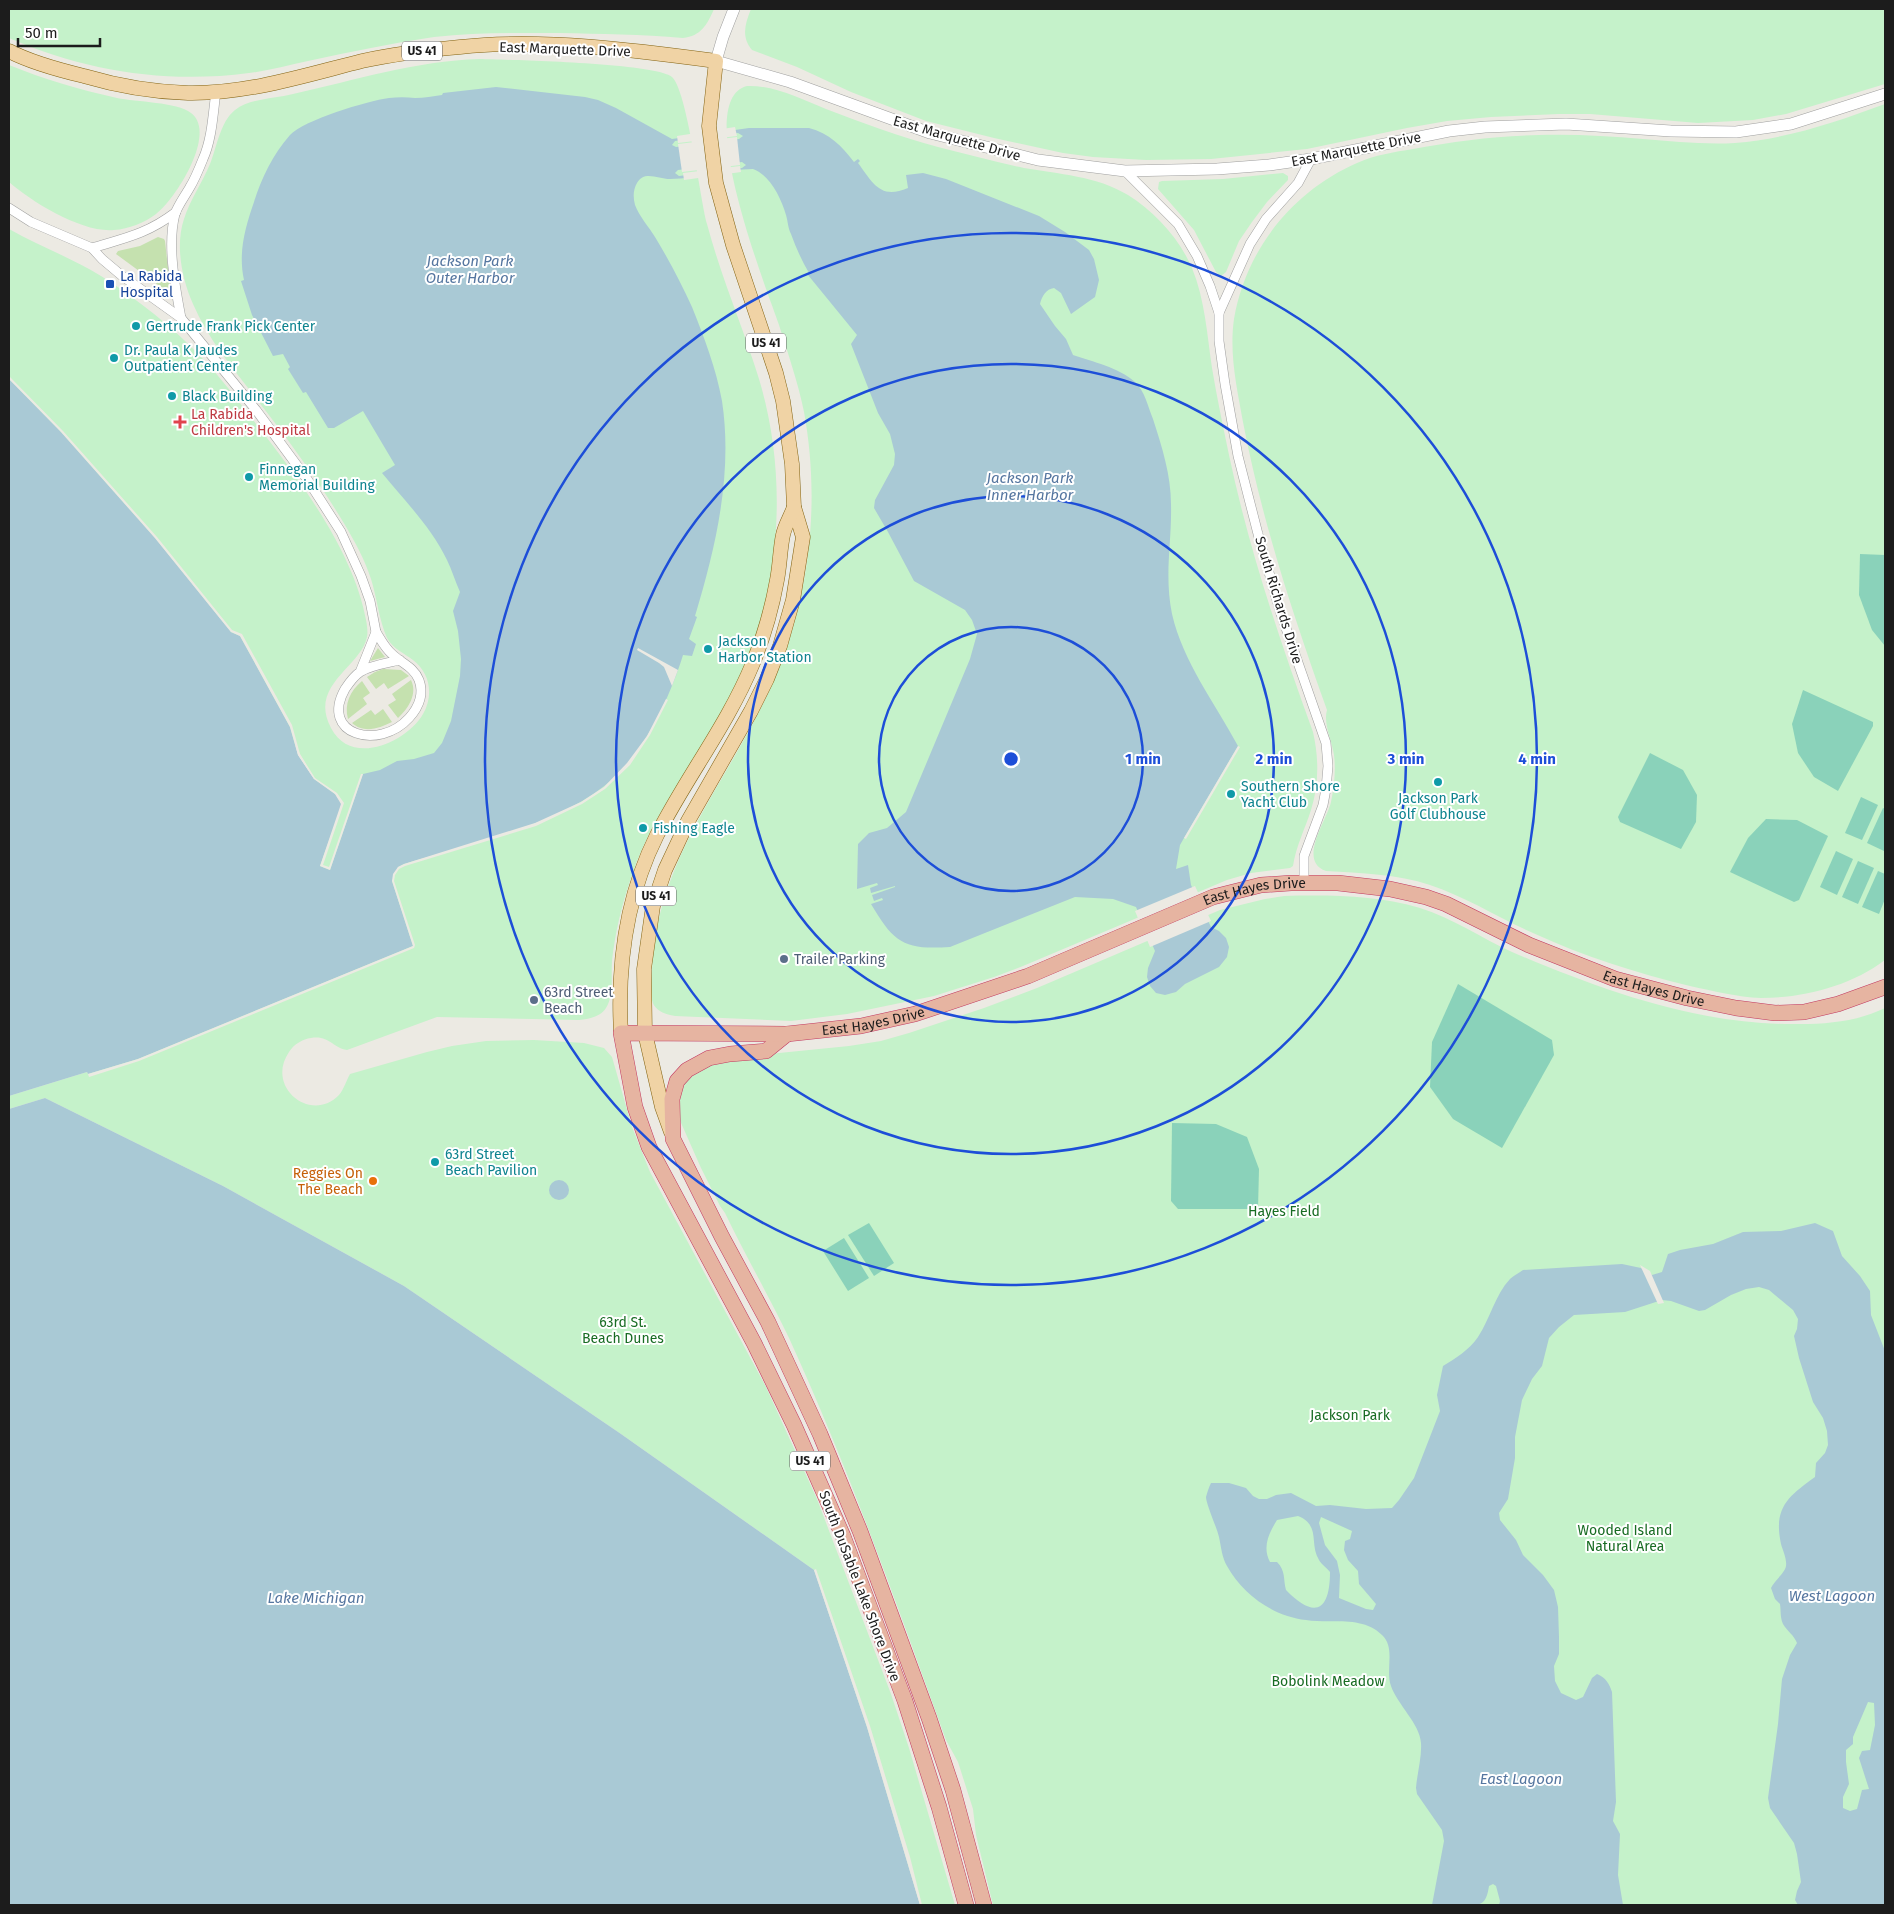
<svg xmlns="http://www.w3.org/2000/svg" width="1894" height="1914" font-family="'Fira Sans',sans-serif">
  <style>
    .grass { fill: #c5e1af }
    .park { fill: #c5f2ca }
    .pitch { fill: #8ad2ba }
    .water { fill: #a9c9d5; fill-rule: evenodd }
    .pier { fill: #eceae3 }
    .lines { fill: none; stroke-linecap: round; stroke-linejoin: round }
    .minor-casing { stroke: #a0a0a0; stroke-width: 10 }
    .tertiary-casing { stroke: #a0a0a0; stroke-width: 12 }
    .primary-casing { stroke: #836312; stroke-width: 15 }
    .trunk-casing { stroke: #c23961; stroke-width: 16 }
    .minor { stroke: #fff; stroke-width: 9 }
    .tertiary { stroke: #fff; stroke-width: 11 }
    .primary { stroke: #f0d3a5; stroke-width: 14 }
    .trunk { stroke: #e6b4a1; stroke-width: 15 }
    .ring { fill: none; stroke: #1d4ed8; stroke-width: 2.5 }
    .transit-dot { fill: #1a4fb4; stroke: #fff; stroke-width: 2 }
    .culture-dot { fill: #0f9aa8; stroke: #fff; stroke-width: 2 }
    .health-dot { fill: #e0444e; stroke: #fff; stroke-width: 2 }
    .service-dot { fill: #5c6f8a; stroke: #fff; stroke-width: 2 }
    .food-dot { fill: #e8710a; stroke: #fff; stroke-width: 2 }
    .labels { text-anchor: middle; stroke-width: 4; stroke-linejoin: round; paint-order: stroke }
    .shield { fill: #fff; stroke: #606060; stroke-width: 1 }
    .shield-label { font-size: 12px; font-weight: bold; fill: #1c1c1c }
    .street-label { font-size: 14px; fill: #1c1c1c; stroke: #fff }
    .transit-label { font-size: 14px; fill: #164399; stroke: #fff; text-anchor: start }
    .culture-label { font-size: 14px; fill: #0d838f; stroke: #fff; text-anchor: start }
    .health-label { font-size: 14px; fill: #be3a42; stroke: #fff; text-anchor: start }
    .service-label { font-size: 14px; fill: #4e5e75; stroke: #fff; text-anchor: start }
    .food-label { font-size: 14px; fill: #c56008; stroke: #fff; text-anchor: end }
    .park-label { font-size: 14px; fill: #186c23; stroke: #fff }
    .water-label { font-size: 15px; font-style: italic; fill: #5576a0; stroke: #fff }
    .centre { fill: #1d4ed8; stroke: #fff; stroke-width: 2.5 }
    .ring-label { font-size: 15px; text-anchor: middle; font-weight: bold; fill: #1d4ed8; stroke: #fff; stroke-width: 4; stroke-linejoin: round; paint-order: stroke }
  </style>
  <rect width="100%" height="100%" fill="#eceae3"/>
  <g class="grass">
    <path d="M158,237L164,239L165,241L170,286L169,289L165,290L116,254L118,251L140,246Z"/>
    <path d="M378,648L385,657L370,661Z"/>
    <path d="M383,669L401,670L409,676L388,689L384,683L376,689L367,677L375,672Z"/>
    <path d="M411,680C418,694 408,709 398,718L388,705L396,700L392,694Z"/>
    <path d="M362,681L370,693L363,698L367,704L348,719C344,704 350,691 362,681Z"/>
    <path d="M383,709L392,722C380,728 364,734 352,723L371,710L375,715Z"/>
  </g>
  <g class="park">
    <path d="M9,9H714C707,25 701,36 683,38C642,34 600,34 559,33C517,33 476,32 434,37C392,43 350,52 308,61C288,65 268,71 249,73C166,84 85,71 9,38Z"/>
    <path d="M751,9H1885V84L1786,114L1753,120L1698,123L1590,114H1559L1491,117L1447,121L1407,128L1307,149L1211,159L1146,160L1093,157L1063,153L994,138L926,121L851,92L797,67L752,50C741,37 745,24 751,9Z"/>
    <path d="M480,59C510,60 655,63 672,77C687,90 700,198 707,224C721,277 743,327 759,379C782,455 782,537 763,613C751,662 726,708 699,750C673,792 646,831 631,878C622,904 615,933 612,961C611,975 614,996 606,1008C600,1017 589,1019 579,1020L437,1017L347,1050C333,1048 329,1035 311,1038C303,1039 294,1044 289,1052C265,1087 311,1124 339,1095C344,1089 346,1081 350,1074L427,1052L452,1046L486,1041L534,1040L584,1043L604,1048L612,1057L632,1127L650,1172L766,1387L817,1499L891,1694L909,1748L955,1905H920L867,1727L814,1570L621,1434L404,1286L223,1186L45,1098L9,1109V1096L87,1072L88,1074L320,866L314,779L231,632L155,538L9,379V229C39,246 72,258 101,276C137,299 173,327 202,358C222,379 239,402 257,425C299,479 354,552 366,620C367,624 368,633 367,637C361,667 308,685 331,728C351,767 406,743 423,714C434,695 430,673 413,660C404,653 393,649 387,638C379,620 377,598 371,579C365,560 355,542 345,525C318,480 287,438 255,397C232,367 208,339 193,304C182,279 175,246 184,219C190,200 202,183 210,164C217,147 220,122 235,110C250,98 275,99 293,94C356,80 415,61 480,59Z"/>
    <path d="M9,65C43,79 81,90 117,98C136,102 177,102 191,113C218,133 175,200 156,214C144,223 129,229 114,230C82,233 32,202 9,182Z"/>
    <path d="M747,86C774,85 801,99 826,109C863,123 900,137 938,147C966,154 995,162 1024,168C1058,174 1097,176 1128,195C1155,212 1179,238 1192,268C1205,300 1207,334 1212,368C1217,398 1223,426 1229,455C1249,550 1280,641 1313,732C1319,758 1319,785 1311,810C1305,829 1296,846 1293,866L1290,868L1251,873L1227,880L1023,966L994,977L934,996L847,1014L791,1021L675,1016C646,1011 651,996 652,971C656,859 727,784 771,687C789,647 801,605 807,562C814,512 813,461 804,412C798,382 788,354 779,325C767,289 691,100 747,86Z"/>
    <path d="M1885,104V960C1851,986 1803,998 1761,998C1737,997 1713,991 1690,986C1636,973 1583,956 1533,933C1499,918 1466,897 1430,885C1397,874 1361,873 1326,871C1297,861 1327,820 1331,802C1334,787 1336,771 1334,755C1332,741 1323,723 1327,710C1293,615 1262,521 1243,422C1237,388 1229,354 1234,319C1246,249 1293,191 1357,163C1375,155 1394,152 1413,149C1455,141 1497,136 1539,135C1574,134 1608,136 1643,139C1673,141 1704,145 1735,143C1787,139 1836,122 1885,104Z"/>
    <path d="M1283,173L1288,176V180L1267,202L1252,222L1239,241L1226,272L1221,276L1216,272L1194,230L1158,189L1159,182L1162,181L1223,179Z"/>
    <path d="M1284,896C1329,895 1377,895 1420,908C1453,918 1481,938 1512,952C1603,991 1701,1026 1800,1024C1830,1024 1858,1021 1885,1008V1905H993L976,1835L973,1809L958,1762L946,1740C897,1605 849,1469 789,1338C769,1296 745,1255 725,1213L720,1206L701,1168L678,1116L680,1087L696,1067L769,1054L849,1046L881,1041L909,1033L984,1008L1037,988L1220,910L1265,899Z"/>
  </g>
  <g class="pitch">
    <path d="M1860,554L1885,555V646L1872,630L1859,595Z"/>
    <path d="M1803,690L1873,722V726L1838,791L1814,777L1798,753L1792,724Z"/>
    <path d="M1650,753L1683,770L1697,795L1696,822L1681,849L1620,822L1618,817Z"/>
    <path d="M1861,797L1878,805L1862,840L1845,833Z"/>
    <path d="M1883,808L1885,809V847L1884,851L1867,843Z"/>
    <path d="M1766,819L1797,820L1828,836L1799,900L1794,902L1730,872L1748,838Z"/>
    <path d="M1836,851L1853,859L1837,895L1820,887Z"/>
    <path d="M1858,861L1874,868L1858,904L1842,897Z"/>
    <path d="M1878,871L1885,874V899L1879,914L1862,907Z"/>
    <path d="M1458,984L1552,1040L1554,1055L1502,1148L1453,1119L1430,1087L1432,1042Z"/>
    <path d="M1172,1123L1216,1124L1247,1137L1259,1169L1258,1209H1178L1171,1201Z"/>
    <path d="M869,1223L894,1263L874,1276L848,1235Z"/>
    <path d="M844,1238L869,1278L848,1291L823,1251Z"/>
  </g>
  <g class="water">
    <path d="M496,87L585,97L598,100L616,108L672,139L749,128H809C829,133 842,146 854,162L858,159L860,161L858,163C873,183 880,200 908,188L906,175L923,173L946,179L1039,216L1065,232L1089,250L1094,259L1099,280L1095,297L1071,314L1061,293L1054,288C1046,289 1042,296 1040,304L1055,326L1066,339L1073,355C1093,362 1118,367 1135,382C1145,391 1148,407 1153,419C1162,447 1171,475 1171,504C1172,543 1164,574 1172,614C1183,662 1215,703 1238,746L1184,838L1180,845L1176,869L1188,865L1191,885L1211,927L1219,931L1226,938L1229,947L1227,957L1219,967L1185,984L1176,992L1165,995L1156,993L1150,986L1147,977L1148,968L1155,951L1136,907L1113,899L1075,897L950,947C904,950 894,943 871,904L883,900L882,898L874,901L872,895L895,887V886L871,893L870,888L878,885L877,883L857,889L858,844L869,833L887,828L906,812L970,659L977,634L972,620L965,610L914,581L888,532L874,508L875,500L894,465L895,454L890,434L878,413L851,344L857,335L808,275L809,273C802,261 796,248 791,234C788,228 788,222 786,215C781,198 770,175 753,169C725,169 698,179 670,179C658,179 644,170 637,183C633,190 633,197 635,205C639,216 649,227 655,237C669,260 681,283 692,307C704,337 716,368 722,401C733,473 716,547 695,616L697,617L689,639L696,644L692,656L683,655C669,700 642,758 603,787C551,827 467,845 404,864L398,867L392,881L413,946L138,1059L88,1074L87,1072L9,1096V379L61,432L155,538L231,632L240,636L290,727L298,755L314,779L335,794L342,804L320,866L330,870L363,774L380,770L397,761L414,759L434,753L442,743L451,721L460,676L461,659L458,631L453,611L460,592C455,581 452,570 447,560C432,528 404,500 382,473L395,465L363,411L334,428H328L306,392L303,393L288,369L290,367L283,354L273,356L252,315L241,281L244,280C238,253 245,228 254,202C261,179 273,154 290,135C304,120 367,101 389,98C398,97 406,97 415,98C424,98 433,96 442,95L443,93ZM738,133L743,136L739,139L676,147L672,145L675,141ZM742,162L746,165L742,168L679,176L675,173L678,170Z"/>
    <path d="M45,1098L223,1186L404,1286L621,1434L814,1570L867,1727L920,1905H9V1109Z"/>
    <circle cx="559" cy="1190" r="10"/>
    <path d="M1815,1223L1833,1231L1842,1256L1860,1276L1870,1291L1871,1315L1885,1351V1905H1798L1795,1900L1797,1891L1801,1882L1797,1854L1794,1843L1770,1808L1768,1798L1778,1724L1782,1679L1790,1655L1797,1643C1794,1635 1787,1631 1783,1624C1780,1617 1781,1611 1780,1604L1775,1599L1771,1588C1774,1581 1785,1573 1786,1566C1787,1559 1783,1551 1781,1544C1773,1507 1789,1496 1815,1477L1816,1463L1825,1453L1828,1445L1827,1431L1823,1418L1813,1402L1799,1358L1794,1336L1797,1329L1798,1319L1793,1310L1769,1290L1759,1287L1746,1289L1731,1295L1705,1310L1699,1311L1671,1301L1662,1300L1625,1312L1574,1315L1559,1327L1549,1338L1542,1366L1532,1379L1522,1400L1515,1437V1458L1508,1499L1499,1513L1500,1520L1516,1540L1523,1555L1543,1575L1554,1590L1558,1607L1559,1637V1654L1554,1666L1555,1681L1561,1693L1576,1700L1583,1697L1592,1678L1597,1674C1606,1678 1609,1683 1612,1692L1616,1802L1613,1821L1620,1834L1618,1875L1623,1905H1499L1500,1901L1496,1886L1493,1884L1489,1886C1488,1892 1487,1898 1483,1902C1476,1909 1443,1905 1432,1905L1444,1841L1442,1830L1417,1794L1416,1788C1417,1774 1422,1757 1421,1743C1420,1724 1397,1704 1391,1686C1385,1670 1396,1648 1382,1635C1362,1615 1331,1624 1306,1620C1273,1616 1243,1595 1227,1566C1222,1558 1221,1546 1219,1537C1217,1528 1206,1504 1206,1497C1207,1493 1209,1487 1211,1483H1229L1246,1488L1253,1496L1259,1499H1267L1276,1495L1291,1493L1316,1506L1330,1505L1366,1509L1392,1508L1399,1500L1414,1478L1440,1411L1437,1395L1443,1366C1456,1358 1469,1350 1478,1337C1490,1319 1495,1295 1510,1279C1513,1276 1519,1273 1523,1270L1622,1264L1641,1268L1652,1275L1662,1272L1668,1254L1680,1250L1713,1244L1743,1232L1781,1231ZM1298,1516C1321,1525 1309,1544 1319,1560C1321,1564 1327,1568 1330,1572C1330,1612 1314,1619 1286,1590C1283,1579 1286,1571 1277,1562H1270C1262,1547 1269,1533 1277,1520ZM1321,1517L1352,1531L1350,1539L1345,1541L1344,1550L1348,1560L1358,1571L1359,1584L1376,1604L1373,1610L1366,1609L1339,1598L1340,1575L1337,1561L1325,1545L1319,1523ZM1868,1702L1874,1703L1875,1725L1870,1750L1862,1751L1859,1758L1869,1789L1862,1790L1857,1809L1850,1811L1843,1808V1797L1849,1784L1846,1762V1750L1853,1744V1737Z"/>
  </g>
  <g class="pier">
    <path d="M735,127L737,136L678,143L677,136Z"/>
    <path d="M737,137L740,165L682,172L678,144Z"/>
    <path d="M740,166L741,172L684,180L683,173Z"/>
    <path d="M9,376L63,431L157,537L232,630L242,634L292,725L300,754L315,778L337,793L344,803L323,865L329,867L361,774H363L330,870L320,866L341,804L335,794L314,779L298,755L290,727L240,636L231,632L155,538L61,432L9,379Z"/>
    <path d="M638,648L678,670L672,686L664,667L659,663L637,650Z"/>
    <path d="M666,699L668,700L650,735L630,765L605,789L582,804L536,826L405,866L399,869L395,875L394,881L415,945L414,948L139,1061L89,1077L88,1074L138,1059L413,946L392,881L393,874L398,867L404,864L535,823L581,802L604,787L627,763L647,736Z"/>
    <path d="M1238,746L1240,747L1186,839L1184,838Z"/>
    <path d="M1195,886L1211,921L1150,947L1135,911Z"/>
    <path d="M1640,1265L1650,1271L1664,1303L1658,1304Z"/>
    <path d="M816,1569L870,1726L910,1857L922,1905H920L867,1727L814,1570Z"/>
  </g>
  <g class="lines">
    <g class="minor-casing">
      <g id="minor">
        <path d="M1125,171L1178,224L1197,256L1210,286L1219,313V341L1225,384L1238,456L1258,534L1280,611L1326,743L1328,766L1326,789L1323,805L1304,856V882"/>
        <path d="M9,208L31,222L92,248L102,259L121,275L181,318L256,410L307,479L341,532L361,576L370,601L376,632"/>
        <path d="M92,248C125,238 147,234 176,212"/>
        <path d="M1219,313L1250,244L1266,219L1298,183L1311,159"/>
        <path d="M181,318C175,286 167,245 175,214C178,205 185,196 190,187C195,179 199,169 203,159C212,139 213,114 216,91"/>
        <path d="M360,672L376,632C381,640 385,648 392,654C401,663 414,667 419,680C424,694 419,707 409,718C379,751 319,735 345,689C349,683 354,676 360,672C371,665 387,663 400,660"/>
      </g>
    </g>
    <g class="tertiary-casing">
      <path id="tertiary" d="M734,9L723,37L716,61L790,82L930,133L1038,160L1125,171L1217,169L1269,165L1311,159L1449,131L1485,127L1566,124L1671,131L1736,132L1791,124L1885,94"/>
    </g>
    <g class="primary-casing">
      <g id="primary">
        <path d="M9,51C32,63 59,70 84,76C118,86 153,92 188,93C247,94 306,75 362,61C394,54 427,50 460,47C542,38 634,50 716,61L709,126L716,183L733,245L776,373L783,401L792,464L794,507L803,537L793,600L780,646L767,679L751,711L688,821L665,870L653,906L644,969L645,1033L662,1107L671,1132"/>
        <path d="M621,1033C617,963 626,897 657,835C687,776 728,724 753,663C764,636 772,608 777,580C780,565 780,549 783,535C785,525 791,516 794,507"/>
      </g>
    </g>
    <g class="trunk-casing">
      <g id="trunk">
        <path d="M787,1034L766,1051L730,1054L709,1058L687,1070L677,1081L672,1099L673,1139L722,1237L768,1322L820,1434L860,1531L929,1718L953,1790L984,1905"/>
        <path id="s1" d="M966,1905L939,1807L905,1701L843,1536L794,1425L754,1343L649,1147L635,1107L621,1033L787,1034L861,1026L915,1014L1028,976L1213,897L1261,885L1291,883H1338L1390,889L1426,897L1446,904L1529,945L1615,979L1687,998L1736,1008L1775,1013L1804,1012L1838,1004L1885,987"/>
      </g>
    </g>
    <use href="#minor" class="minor"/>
    <use href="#tertiary" class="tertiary"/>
    <use href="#primary" class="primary"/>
    <use href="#trunk" class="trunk"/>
  </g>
  <g class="ring">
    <circle cx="1011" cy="759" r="132"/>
    <circle cx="1011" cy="759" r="263"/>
    <circle cx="1011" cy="759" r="395"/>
    <circle cx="1011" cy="759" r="526"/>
  </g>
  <rect class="transit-dot" x="105" y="279" width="10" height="10" rx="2.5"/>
  <g class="culture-dot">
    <circle cx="136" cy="326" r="5"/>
    <circle cx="114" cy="358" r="5"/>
    <circle cx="172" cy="396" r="5"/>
    <circle cx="249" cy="477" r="5"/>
    <circle cx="708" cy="649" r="5"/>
    <circle cx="1438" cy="782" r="5"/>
    <circle cx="1231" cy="794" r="5"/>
    <circle cx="643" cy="828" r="5"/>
    <circle cx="435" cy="1162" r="5"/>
  </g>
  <path class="health-dot" d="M177.5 414.5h5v5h5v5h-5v5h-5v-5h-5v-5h5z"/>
  <g class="service-dot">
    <circle cx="784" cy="959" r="5"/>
    <circle cx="534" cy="1000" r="5"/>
  </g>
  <circle class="food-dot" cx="373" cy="1181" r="5"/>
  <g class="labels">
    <g class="shield">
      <rect x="402" y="41.5" width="40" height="19" rx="4"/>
      <rect x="746" y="333.5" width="40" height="19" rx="4"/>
      <rect x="636" y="886.5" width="40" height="19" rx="4"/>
      <rect x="790" y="1451.5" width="40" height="19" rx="4"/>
    </g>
    <g class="shield-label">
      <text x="422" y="55">US 41</text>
      <text x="766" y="347">US 41</text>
      <text x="656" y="900">US 41</text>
      <text x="810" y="1465">US 41</text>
    </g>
    <g class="street-label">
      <text transform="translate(565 49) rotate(2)" y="5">East Marquette Drive</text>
      <text transform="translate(957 138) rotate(16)" y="5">East Marquette Drive</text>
      <text transform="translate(1356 149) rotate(-11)" y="5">East Marquette Drive</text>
      <text transform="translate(1279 600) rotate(73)" y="5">South Richards Drive</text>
      <text dy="5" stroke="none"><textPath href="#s1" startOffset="1600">East Hayes Drive</textPath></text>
      <text dy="5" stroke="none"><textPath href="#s1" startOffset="2020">East Hayes Drive</textPath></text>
      <text dy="5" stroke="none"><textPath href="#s1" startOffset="1195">East Hayes Drive</textPath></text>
      <text transform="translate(860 1586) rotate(69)" y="5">South DuSable Lake Shore Drive</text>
    </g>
    <g class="transit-label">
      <text x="120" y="281">La Rabida<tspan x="120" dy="16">Hospital</tspan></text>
    </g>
    <g class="culture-label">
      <text x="146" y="331">Gertrude Frank Pick Center</text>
      <text x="124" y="355">Dr. Paula K Jaudes<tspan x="124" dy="16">Outpatient Center</tspan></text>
      <text x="182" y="401">Black Building</text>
      <text x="259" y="474">Finnegan<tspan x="259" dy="16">Memorial Building</tspan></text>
      <text x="718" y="646">Jackson<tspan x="718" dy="16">Harbor Station</tspan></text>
      <text x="1241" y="791">Southern Shore<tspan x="1241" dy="16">Yacht Club</tspan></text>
      <text x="1438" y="803" text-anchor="middle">Jackson Park<tspan x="1438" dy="16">Golf Clubhouse</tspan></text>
      <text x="653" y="833">Fishing Eagle</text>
      <text x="445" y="1159">63rd Street<tspan x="445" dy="16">Beach Pavilion</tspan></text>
    </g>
    <g class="health-label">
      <text x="191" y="419">La Rabida<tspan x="191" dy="16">Children's Hospital</tspan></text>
    </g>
    <g class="service-label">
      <text x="794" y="964">Trailer Parking</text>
      <text x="544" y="997">63rd Street<tspan x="544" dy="16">Beach</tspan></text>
    </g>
    <g class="food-label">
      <text x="363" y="1178">Reggies On<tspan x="363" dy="16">The Beach</tspan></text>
    </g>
    <g class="park-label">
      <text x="1284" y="1216">Hayes Field</text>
      <text x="623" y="1327">63rd St.<tspan x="623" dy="16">Beach Dunes</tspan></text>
      <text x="1350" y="1420">Jackson Park</text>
      <text x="1625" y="1535">Wooded Island<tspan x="1625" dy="16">Natural Area</tspan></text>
      <text x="1328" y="1686">Bobolink Meadow</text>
    </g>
    <g class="water-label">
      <text x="470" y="266">Jackson Park<tspan x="470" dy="17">Outer Harbor</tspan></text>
      <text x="1030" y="483">Jackson Park<tspan x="1030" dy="17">Inner Harbor</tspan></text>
      <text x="1832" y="1601">West Lagoon</text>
      <text x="316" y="1603">Lake Michigan</text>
      <text x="1521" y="1784">East Lagoon</text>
    </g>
  </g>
  <circle cx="1011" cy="759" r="8" class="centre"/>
  <g class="ring-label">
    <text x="1143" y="764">1 min</text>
    <text x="1274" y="764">2 min</text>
    <text x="1406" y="764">3 min</text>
    <text x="1537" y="764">4 min</text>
  </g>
  <rect width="1894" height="1914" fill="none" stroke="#1c1c1c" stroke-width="20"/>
  <path d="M18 38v8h82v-8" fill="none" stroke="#1c1c1c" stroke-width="2.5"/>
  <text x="25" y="38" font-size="15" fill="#1c1c1c" stroke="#ffffff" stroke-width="4" paint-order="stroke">50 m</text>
</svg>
